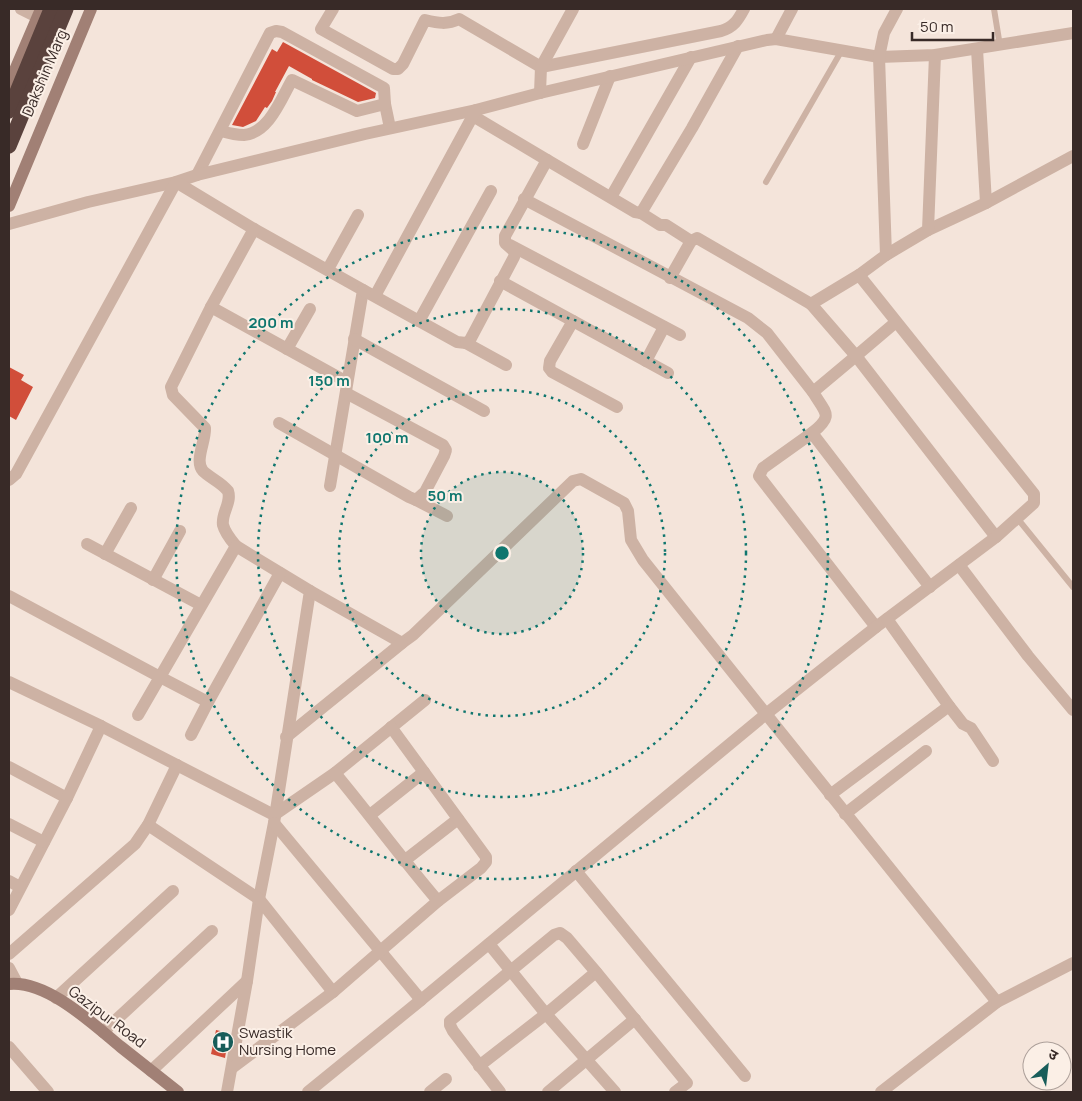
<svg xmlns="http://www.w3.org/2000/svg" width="1082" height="1101" font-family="Manrope,'Noto Sans Devanagari',sans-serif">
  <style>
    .building { fill: #d14e3a }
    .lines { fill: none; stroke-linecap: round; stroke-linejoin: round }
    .lane { stroke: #cdb2a4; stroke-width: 6 }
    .street { stroke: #cdb2a4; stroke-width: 12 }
    .secondary { stroke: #a18075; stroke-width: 12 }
    .highway { stroke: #5a423d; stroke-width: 15 }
    .ring { fill: none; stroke: #0f766e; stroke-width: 2.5; stroke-dasharray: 2.5 5 }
    .labels { text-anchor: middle; stroke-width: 4; stroke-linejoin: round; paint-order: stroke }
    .street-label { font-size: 15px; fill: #382a27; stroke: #fbefe6 }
    .poi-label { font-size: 15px; fill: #382a27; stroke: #fbefe6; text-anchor: start }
    .centre { fill: #0f766e; stroke: #fbefe6; stroke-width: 2.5 }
    .ring-label { font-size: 15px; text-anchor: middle; font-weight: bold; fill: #0f766e; stroke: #fbefe6; stroke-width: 4; stroke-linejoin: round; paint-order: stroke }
  </style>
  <rect width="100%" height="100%" fill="#f4e4da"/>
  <g class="building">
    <path d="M283,42L376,93L375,98L358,102L312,80V79L289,66L275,92H276L272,101L267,108L265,107L256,121L243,127L232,125L272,49L277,52Z"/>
    <path d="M9,367L24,375L21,380L33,387L16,420L9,416Z"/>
    <path d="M216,1030L229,1033L225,1058L211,1054Z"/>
  </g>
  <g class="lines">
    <g class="lane">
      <path d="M994,9L1000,46"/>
      <path d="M766,182L842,50"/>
      <path d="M1017,518L1073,587"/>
    </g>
    <g class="street">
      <path d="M21,9L37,17"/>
      <path d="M333,9L321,29L393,69H398L403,64L425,20C438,23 447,25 459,19L541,67L721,31C734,27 738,20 744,9"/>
      <path d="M776,39L792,9"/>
      <path d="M540,93L541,67L573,9"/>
      <path d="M385,104L390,128"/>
      <path d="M473,116L547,160"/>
      <path d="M583,144L610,76"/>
      <path d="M197,175L270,33L276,31L282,32L384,88L385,104L357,111L292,80C281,99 269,133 244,135C236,135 228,133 221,131"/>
      <path d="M611,197L691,57"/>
      <path d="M524,199L748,318L767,333L813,392"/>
      <path d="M986,203L1073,156"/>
      <path d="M641,213L692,128L738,46"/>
      <path d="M9,224L88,202L176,182L197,175L365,134L476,110L540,93L767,40L776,39L879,57L935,55L1073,33"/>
      <path d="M254,229L363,290L330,486"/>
      <path d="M928,230L986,203L977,49"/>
      <path d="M510,245L680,335"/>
      <path d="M886,255L928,230L935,55"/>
      <path d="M328,269L358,215"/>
      <path d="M859,275L886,255L879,57L884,33L897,9"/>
      <path d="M670,278L691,241L697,238L811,304"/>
      <path d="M500,281L668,373"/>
      <path d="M363,290L457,342L466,343L470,340L514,257L515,252L505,243V236L547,160L635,212L641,213L660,225H666L691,241"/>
      <path d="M375,296L476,110"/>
      <path d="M211,307L347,382"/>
      <path d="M419,321L491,191"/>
      <path d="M573,321L550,361L549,368L552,372L617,407"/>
      <path d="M354,339L484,411"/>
      <path d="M466,343L506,365"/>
      <path d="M287,349L310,309"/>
      <path d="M646,361L664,327"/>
      <path d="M279,423L409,497L416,500L425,492L444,456L446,450L443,445L346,393"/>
      <path d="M812,433L763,468L759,476L876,627"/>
      <path d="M9,480L16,474L176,182L254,229L211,307L171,387L173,395L205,428C206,441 194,461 203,471C210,478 221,482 228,491C232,503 221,513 223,525C225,533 231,540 236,546L310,591L274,823L259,899L247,981L227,1092"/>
      <path d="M416,500L447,516"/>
      <path d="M87,544L201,605"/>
      <path d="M236,546L160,677L208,702L280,573"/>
      <path d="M105,554L131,508"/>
      <path d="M959,565L1028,656L1073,710"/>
      <path d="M153,580L180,531"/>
      <path d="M930,587L812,433C834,415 826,414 813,392L856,356L996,537"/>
      <path d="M310,591L402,643L413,635L573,481L581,479L624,503L628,511L631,540L643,560L766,714L876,627L996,537L1034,503V494L859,275L811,304L856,356L896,322"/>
      <path d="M9,596L160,677L138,715"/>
      <path d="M887,619L949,706L963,724L971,728L993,761"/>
      <path d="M9,682L101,726L274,815L335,773L425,700"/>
      <path d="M191,735L208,702"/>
      <path d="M286,737L402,643"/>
      <path d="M9,767L67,798L9,910"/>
      <path d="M335,773C370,815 402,859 438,901"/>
      <path d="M830,795L949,706"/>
      <path d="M67,798L101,726"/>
      <path d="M845,814L926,751"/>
      <path d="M370,815L424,772"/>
      <path d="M274,823L421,1000L766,714L997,1002L881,1092"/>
      <path d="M9,824L44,842"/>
      <path d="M148,825L259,899L333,992"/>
      <path d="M404,861L458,819"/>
      <path d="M576,871L745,1076"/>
      <path d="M9,881L20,887"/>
      <path d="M489,944L546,1014L615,1092"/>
      <path d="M9,954L135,844L148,825L177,765"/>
      <path d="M9,968L17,983"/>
      <path d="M56,998L173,891"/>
      <path d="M997,1002L1073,963"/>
      <path d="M103,1032L212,931"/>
      <path d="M9,1047L48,1092"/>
      <path d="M479,1066L546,1014L596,972"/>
      <path d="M232,1068L333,992L438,901L481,868L486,862V857L391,727"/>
      <path d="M151,1071L247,981"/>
      <path d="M308,1092L421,1000"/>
      <path d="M430,1092L446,1079"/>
      <path d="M500,1092L453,1031L450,1025V1021L554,935L560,933L567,938L596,972L687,1083L675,1092"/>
      <path d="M548,1092L635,1019"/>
    </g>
    <g class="secondary">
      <path d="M9,84L41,9"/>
      <path d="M9,206L91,9"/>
      <path d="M9,984C47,980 93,1024 121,1047C140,1062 159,1077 178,1092"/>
    </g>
    <g class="highway">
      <path d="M9,111L51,9"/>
      <path d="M9,146L66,9"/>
    </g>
  </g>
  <circle cx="502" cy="553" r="81" fill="#0f766e" fill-opacity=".12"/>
  <g class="ring">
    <circle cx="502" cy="553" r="81"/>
    <circle cx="502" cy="553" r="163"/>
    <circle cx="502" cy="553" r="244"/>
    <circle cx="502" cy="553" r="326"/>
  </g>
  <defs>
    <g id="hospital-disc" transform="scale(1.125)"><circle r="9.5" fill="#185d5a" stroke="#fbefe6"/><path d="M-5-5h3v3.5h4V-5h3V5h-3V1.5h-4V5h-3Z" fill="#fff"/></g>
  </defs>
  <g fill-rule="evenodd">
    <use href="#hospital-disc" x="223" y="1042"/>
  </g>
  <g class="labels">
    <g class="street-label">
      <text transform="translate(45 73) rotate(-67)" y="5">Dakshin Marg</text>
      <text transform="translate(107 1017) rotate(37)" y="5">Gazipur Road</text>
    </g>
    <g class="poi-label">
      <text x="239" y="1038">Swastik<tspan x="239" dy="17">Nursing Home</tspan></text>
    </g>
  </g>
  <circle cx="502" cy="553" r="8" class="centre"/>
  <g class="ring-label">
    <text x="271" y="328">200 m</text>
    <text x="329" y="386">150 m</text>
    <text x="387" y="443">100 m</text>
    <text x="445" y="501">50 m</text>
  </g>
  <rect width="1082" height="1101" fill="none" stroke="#382a27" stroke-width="20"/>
  <g transform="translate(1047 1066) rotate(28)"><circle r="24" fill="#fbefe6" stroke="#ada09a"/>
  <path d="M0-4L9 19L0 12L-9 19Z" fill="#185d5a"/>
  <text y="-8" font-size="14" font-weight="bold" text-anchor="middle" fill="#382a27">उ</text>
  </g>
  <path d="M912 32v8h81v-8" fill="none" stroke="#382a27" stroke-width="2.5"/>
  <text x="920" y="32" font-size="15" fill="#382a27" stroke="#fbefe6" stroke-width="4" paint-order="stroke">50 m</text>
</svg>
